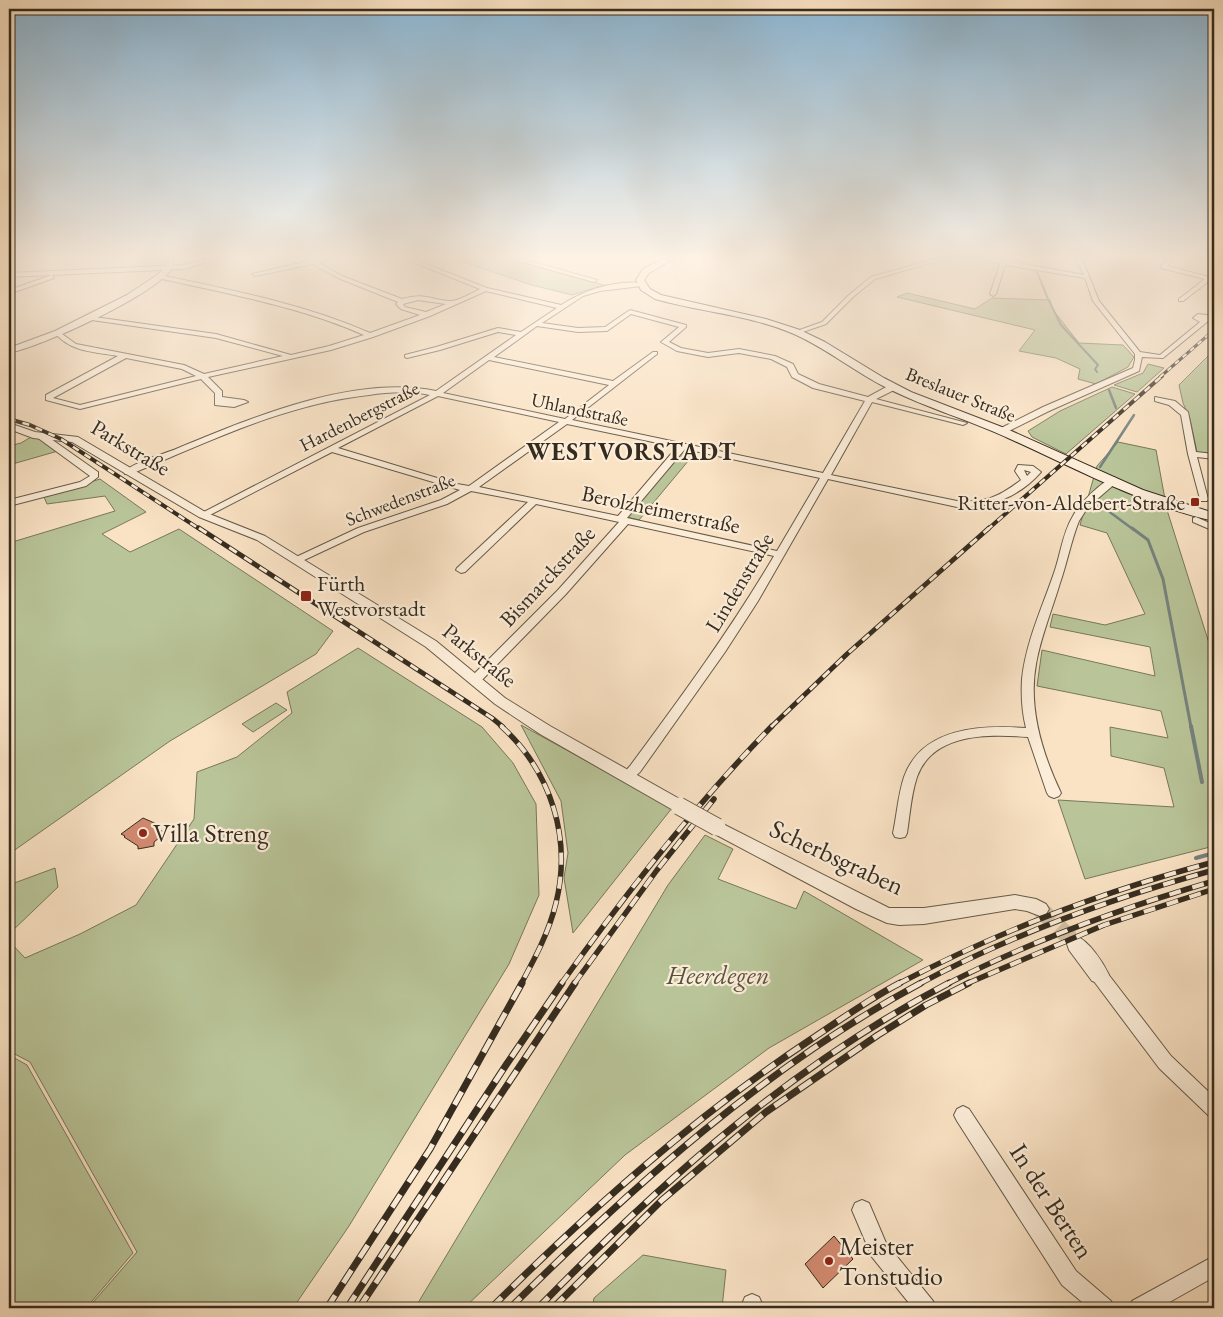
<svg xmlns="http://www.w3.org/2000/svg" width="1223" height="1317" font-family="'EB Garamond',serif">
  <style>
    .green { fill: #b9c599; stroke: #77785c }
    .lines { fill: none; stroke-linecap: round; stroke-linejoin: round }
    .stream-far3 { stroke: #76837e; stroke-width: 2 }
    .stream-far2 { stroke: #76837e; stroke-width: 2.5 }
    .stream-far1 { stroke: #76837e; stroke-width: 3 }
    .stream { stroke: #76837e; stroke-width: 4 }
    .building { fill: #d28a70; stroke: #352c1f }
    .tertiary-tunnel { stroke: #d3bea4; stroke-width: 17; stroke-dasharray: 17 9; stroke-linecap: butt }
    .minor-casing { stroke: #665a48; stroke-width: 2 }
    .tertiary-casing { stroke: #665a48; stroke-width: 2 }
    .secondary-casing { stroke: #352c1f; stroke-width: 2 }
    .minor { fill: #fcedd9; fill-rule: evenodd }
    .tertiary { fill: #fcedd9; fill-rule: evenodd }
    .secondary { fill: #fcedd9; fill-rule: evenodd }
    .rail-far4-casing { stroke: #352c1f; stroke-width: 3 }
    .rail-far3-casing { stroke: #352c1f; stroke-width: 4 }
    .rail-far2-casing { stroke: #352c1f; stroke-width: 5 }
    .rail-far1-casing { stroke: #352c1f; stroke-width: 5.5 }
    .rail-casing { stroke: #352c1f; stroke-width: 7 }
    .rail-far4 { stroke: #fcedd9; stroke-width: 2; stroke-dasharray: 5; stroke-linecap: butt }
    .rail-far3 { stroke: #fcedd9; stroke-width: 2.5; stroke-dasharray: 7; stroke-linecap: butt }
    .rail-far2 { stroke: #fcedd9; stroke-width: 3; stroke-dasharray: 9; stroke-linecap: butt }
    .rail-far1 { stroke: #fcedd9; stroke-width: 4; stroke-dasharray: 12; stroke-linecap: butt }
    .rail { stroke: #fcedd9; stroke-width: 5; stroke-dasharray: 15; stroke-linecap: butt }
    .tertiary-bridge-casing { stroke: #665a48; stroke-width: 19; stroke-linecap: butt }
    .tertiary-bridge { stroke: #fcedd9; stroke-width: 17 }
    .poi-dot { fill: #8f2418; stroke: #fcedd9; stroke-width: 2 }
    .labels { text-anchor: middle; stroke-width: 4.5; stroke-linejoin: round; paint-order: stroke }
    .far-street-label { font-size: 19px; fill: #352c1f; stroke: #fcedd9 }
    .street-label { font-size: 22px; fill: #352c1f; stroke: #fcedd9 }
    .poi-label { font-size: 22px; fill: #352c1f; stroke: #fcedd9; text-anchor: end }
    .far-district-label { font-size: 24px; font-weight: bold; letter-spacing: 1px; fill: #352c1f; stroke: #fcedd9 }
    .near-poi-label { font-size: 26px; fill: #352c1f; stroke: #fcedd9; text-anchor: start }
    .near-street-label { font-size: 26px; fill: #352c1f; stroke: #fcedd9 }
    .near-park-label { font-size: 26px; font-style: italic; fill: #56523e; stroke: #fcedd9 }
  </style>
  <rect width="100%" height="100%" fill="#fae3c5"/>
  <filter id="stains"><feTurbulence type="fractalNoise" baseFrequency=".004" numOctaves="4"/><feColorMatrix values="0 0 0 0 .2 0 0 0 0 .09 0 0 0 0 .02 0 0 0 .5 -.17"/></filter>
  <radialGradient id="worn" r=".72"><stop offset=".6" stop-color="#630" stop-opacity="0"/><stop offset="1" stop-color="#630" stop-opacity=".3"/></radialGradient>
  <g class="green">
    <path d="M454,259H508L604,285L572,295L532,285Z"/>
    <path d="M907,293L975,309L992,298L1050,300L1053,310L1079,343L1123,345L1134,357L1128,367L1096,384L1078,379L1080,369L1056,358L1019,351L1035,330L897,297Z"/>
    <path d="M1214,350V455L1197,452L1190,419L1183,403L1179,385Z"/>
    <path d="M1148,364L1164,368L1137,392L1114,385L1143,373Z"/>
    <path d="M1112,387L1135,394L1066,454L1032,437L1028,431L1060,411Z"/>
    <path d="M31,437L42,438L58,451L9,465V446L21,443Z"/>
    <path d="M1118,442L1156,450L1167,510L1214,659V846L1085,879L1058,800L1174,807L1164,768L1111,756L1110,727L1168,738L1161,711L1037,686L1042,650L1155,676L1150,647L1050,627L1053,614L1105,625L1145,614L1107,533L1080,525L1097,466Z"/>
    <path d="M683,451L694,454L639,520L627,517Z"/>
    <path d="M100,479L146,512L102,534L130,552L179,529L333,631L316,654L170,741L9,854V543L115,511L105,496L47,504L44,497Z"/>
    <path d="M358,648L482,727L513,763L536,804L539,895L509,964L349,1226L293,1308H88L137,1252L30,1062L9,1051V941L25,958L80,934L136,905L194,819L197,772L237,757L292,713L287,692Z"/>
    <path d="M276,703L287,710L253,732L242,724Z"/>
    <path d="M521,725L672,808L573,933L564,878L568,853L561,801Z"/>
    <path d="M705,835L733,849L718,879L796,909L804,891L923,960L769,1048L625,1155L464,1308H415L668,885Z"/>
    <path d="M55,868L58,887L9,934V885Z"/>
    <path d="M9,1055L27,1065L133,1253L86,1308H9Z"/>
    <path d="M643,1255L726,1270L722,1308H592L594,1298Z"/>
  </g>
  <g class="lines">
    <g class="stream-far3">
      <path d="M1015,259L1025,265"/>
      <path d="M1037,272L1048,299L1061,325L1098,365L1095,369L1097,372"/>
    </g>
    <g class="stream-far2">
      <path d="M1109,390L1116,408"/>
      <path d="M1100,467L1134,415"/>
      <path d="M1107,510L1134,530"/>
    </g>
    <path class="stream-far1" d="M1132,528L1148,540L1163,579L1191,727"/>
    <g class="stream">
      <path d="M1191,726L1202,782"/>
      <path d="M1196,858L1214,853"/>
    </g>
  </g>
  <g class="building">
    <path d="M143,818L159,825L156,828L164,832L158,837L159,838L154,842V846L138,849V846L124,837L125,836L121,834Z"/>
    <path d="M834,1236L853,1259L823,1288L805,1264Z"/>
  </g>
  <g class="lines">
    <path class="tertiary-tunnel" d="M1040,909L1076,944"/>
    <g class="minor-casing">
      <g id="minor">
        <path d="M207,259H217L184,269L9,277V273L184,265Z"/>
        <path d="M307,259H330L319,263L342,276L402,299C425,292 431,300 450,301C459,301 472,293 480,289L405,259H413L487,288L561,305C585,290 614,280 643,283V285L641,286L600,291L583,296L542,323L578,328L605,327L630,310L686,325V327L669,342L681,348L708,353L739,349L775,356L793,364L798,374L819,384L868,397L890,385H896V389L876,399L967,423L963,425L872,402L831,475L957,501C985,503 999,497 1021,480L1015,471L1018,465L1033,466L1041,472C1019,497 990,508 957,507L828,479L758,601L725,652L640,772C634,777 630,782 622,779L621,776L630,766C681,697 731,629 774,556L628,524L566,594L479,683H471L469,680L471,677L558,590L619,522L536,504L465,572L461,573L456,570L457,568L528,502L471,491L447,504L364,532L300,562H294L292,560L294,558L358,528L441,500L460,490L332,452L206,517H200L198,515L430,395C411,391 388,392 369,395C285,404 208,442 131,474H125L124,472C134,462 161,455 176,449C251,418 354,374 436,391L516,335L498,332L440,350L407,358L405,357V355L436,347L498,328L521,332L557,308L486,291L430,316L373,337L331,350L208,377L222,391V397L244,400L248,402L234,407L215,405V393L201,379L80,409L46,400V395L118,356C96,352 71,352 56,334L55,333L58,331L76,344L184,365L204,374L283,356L216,338L85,319V317L87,316L216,334L291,355L329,346L364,335C298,306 228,294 158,278L160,275C232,290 303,304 370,333L420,315L401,309L396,304L398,302L338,278L313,264L255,276L252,274L309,261ZM418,300L446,304L426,312L405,307L403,304ZM631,314L679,327L661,342L677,351L708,357L739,353L771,359L787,367L792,377L813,388L865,401L823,473L572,420L657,354V352H653L613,381L494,357L537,326L578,332L607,331ZM126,358L182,369L196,376L80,405L53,398ZM489,360L609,385L565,419L443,393ZM438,396L559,422L469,486L457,484L338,448ZM567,424L677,447L618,516L479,487ZM685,449L820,478L777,551L627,518ZM1024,470L1031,472L1027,476Z"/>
        <path d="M512,259H522L597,280L594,282Z"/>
        <path d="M935,259H945L875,279L853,297L826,324L797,334L794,332L822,322L849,295L871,277Z"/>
        <path d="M981,259L1003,260L1084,275L1076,259H1082L1099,301L1140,352L1160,355L1200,322L1193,318L1198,314L1214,316V320L1207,322L1163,358L1142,357L1139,371L1049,411L1005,433H999V429L1043,407L1133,368L1135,360V354L1093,301L1085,278L1005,265L996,294L993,296L990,294L1000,264Z"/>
        <path d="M1168,259H1174L1167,266L1213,278L1183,301H1179V299L1205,279L1161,268V266Z"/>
        <path d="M52,275L54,278L9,294V290Z"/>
        <path d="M1155,397L1175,401L1188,412L1196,452L1214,454V459L1197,457L1208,499L1207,501H1201L1200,499L1188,454L1181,415L1169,405L1155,401Z"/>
        <path d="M38,434H44L98,472V477L86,486L9,506V500L80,482L90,476L38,438Z"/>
        <path d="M1114,477L1118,480L1117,482L1088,507L1079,521C1071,541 1067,563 1060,583C1052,610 1041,636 1036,664C1028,708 1042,753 1061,793L1059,796L1054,798L1049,796L1047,793L1028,737C990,734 933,732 917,777C911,795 910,814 907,833L905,837L900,838L895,837L893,833C897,814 898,795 904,777C922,727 981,725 1026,728C1022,712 1021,696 1022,679C1026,641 1043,606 1055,570C1061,552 1063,532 1073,516C1079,504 1101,482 1114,477Z"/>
        <path d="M1196,517L1214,525V531L1193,522V518Z"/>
        <path d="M1099,968L1105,970L1171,1056L1214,1097V1118L1208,1115L1159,1068L1093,980L1091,975L1093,970Z"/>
        <path d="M963,1106L969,1109L1076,1271L1111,1301L1114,1308H1089L1062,1285L957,1121L954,1115L957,1109Z"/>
        <path d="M862,1200L869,1203L886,1243L933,1301L936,1308H913L872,1257L852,1210L855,1203Z"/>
        <path d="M1214,1256V1277L1159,1308H1129L1132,1301Z"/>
        <path d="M752,1294L759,1297L764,1308H744L742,1304L745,1297Z"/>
      </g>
    </g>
    <g class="tertiary-casing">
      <g id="tertiary">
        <path d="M167,259H174C173,263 173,267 171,270C150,297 43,346 9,353V348L55,331L127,295L157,275L166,267Z"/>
        <path d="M9,423L35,432L78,437L207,513L265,536L436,641L505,698L550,726L685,802L687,806L685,810L679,812L673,810L540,734L495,704L426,647L257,540L199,517L72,442L33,438L9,429Z"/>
        <path d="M717,821L889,908H924L1015,895L1036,899L1046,904L1049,909L1046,914L1040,916L1027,911L1015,909L924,924L899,925L887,923L856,909L711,832L709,827L711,822Z"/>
        <path d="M1076,936C1089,941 1103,962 1109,975L1106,981L1099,983L1092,981L1069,950L1067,944L1069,938Z"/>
      </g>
    </g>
    <g class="secondary-casing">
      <path id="secondary" d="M663,259H674L649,273L644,280L650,289L661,295L766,319L800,330L825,342L884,378L911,392L1007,429L1143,490L1214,513V521C1142,505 1075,468 1008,438C969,420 927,408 889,389C856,373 828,349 794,334C750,315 701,312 655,299L641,290L636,280L643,269Z"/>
    </g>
    <use href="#minor" class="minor"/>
    <use href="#tertiary" class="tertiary"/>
    <use href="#secondary" class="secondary"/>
    <g class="rail-far4-casing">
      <path id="rail-far4" d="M1160,377L1214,330"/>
    </g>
    <g class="rail-far3-casing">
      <g id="rail-far3">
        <path d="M9,419L30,425L61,439L201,530"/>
        <path d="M987,530L1162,376"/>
      </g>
    </g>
    <g class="rail-far2-casing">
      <g id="rail-far2">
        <path d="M199,528L492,718L503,727"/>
        <path d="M771,727L847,654L989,528"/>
      </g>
    </g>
    <g class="rail-far1-casing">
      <g id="rail-far1">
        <path d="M501,726C551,771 572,838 556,903C549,932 535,958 521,984"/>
        <path d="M561,984C626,893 694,806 772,726"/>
        <path d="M574,984L657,870L714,799"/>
        <path d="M898,984C999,931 1104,891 1214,862"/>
        <path d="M919,984C1013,934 1112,898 1214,870"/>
        <path d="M947,984C1033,940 1122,908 1214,881"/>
        <path d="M966,984L1104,925L1214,889"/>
      </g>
    </g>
    <g class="rail-casing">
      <g id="rail">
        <path d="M327,1308L430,1149L522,983"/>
        <path d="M347,1308L506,1065L562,983"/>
        <path d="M359,1308L575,983"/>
        <path d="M491,1308C590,1210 694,1117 810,1040C840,1020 869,999 900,983"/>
        <path d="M510,1308C634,1185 766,1066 921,983"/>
        <path d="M538,1308C661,1182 792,1065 949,983"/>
        <path d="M553,1308L662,1200L766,1112L878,1035L926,1005L969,983"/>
      </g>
    </g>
    <use href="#rail-far4" class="rail-far4"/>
    <use href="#rail-far3" class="rail-far3"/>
    <use href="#rail-far2" class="rail-far2"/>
    <use href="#rail-far1" class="rail-far1"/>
    <use href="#rail" class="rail"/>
    <g class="tertiary-bridge-casing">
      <path id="tertiary-bridge" d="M679,806L717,827"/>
    </g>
    <use href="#tertiary-bridge" class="tertiary-bridge"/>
  </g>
  <linearGradient id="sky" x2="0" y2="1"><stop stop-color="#8bb8d7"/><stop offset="0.58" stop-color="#fdf2e5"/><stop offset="1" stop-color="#fdf2e5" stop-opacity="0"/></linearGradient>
  <rect width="1223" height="444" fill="url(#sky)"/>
  <g class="poi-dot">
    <rect x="1190" y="497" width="10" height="10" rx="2.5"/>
    <rect x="300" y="590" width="12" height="12" rx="2.5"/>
    <circle cx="143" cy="833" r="5"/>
    <circle cx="829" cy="1261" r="5"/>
  </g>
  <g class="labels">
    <g class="far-street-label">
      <text transform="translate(961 394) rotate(22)" y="7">Breslauer Straße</text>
      <text transform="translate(580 409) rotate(12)" y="7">Uhlandstraße</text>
      <text transform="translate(359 416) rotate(-27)" y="7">Hardenbergstraße</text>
      <text transform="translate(400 499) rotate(-21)" y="7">Schwedenstraße</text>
    </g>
    <g class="street-label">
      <text transform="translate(131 447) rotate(31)" y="8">Parkstraße</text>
      <text transform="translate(661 509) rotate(12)" y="8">Berolzheimerstraße</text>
      <text transform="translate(547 576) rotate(-47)" y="8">Bismarckstraße</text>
      <text transform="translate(739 582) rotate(-59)" y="8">Lindenstraße</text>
      <text transform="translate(480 655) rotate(39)" y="8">Parkstraße</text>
    </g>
    <g class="poi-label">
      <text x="1185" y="510">Ritter-von-Aldebert-Straße</text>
      <text x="317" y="591" text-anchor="start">Fürth<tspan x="317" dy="25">Westvorstadt</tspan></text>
    </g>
    <g class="far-district-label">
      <text x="631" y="460">WESTVORSTADT</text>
    </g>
    <g class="near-poi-label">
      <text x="153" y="842">Villa Streng</text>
      <text x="839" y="1255">Meister<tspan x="839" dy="30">Tonstudio</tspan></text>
    </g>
    <g class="near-street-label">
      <text transform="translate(837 857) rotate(25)" y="9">Scherbsgraben</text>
      <text transform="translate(1052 1201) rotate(57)" y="9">In der Berten</text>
    </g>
    <g class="near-park-label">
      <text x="718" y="984">Heerdegen</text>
    </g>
  </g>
  <rect width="1223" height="1317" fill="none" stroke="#fae3c5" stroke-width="30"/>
  <rect x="10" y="10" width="1203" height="1297" fill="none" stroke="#352c1f" stroke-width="2.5"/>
  <rect x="15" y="15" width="1193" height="1287" fill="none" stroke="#352c1f"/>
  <rect width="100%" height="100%" filter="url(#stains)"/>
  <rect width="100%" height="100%" fill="url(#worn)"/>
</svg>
